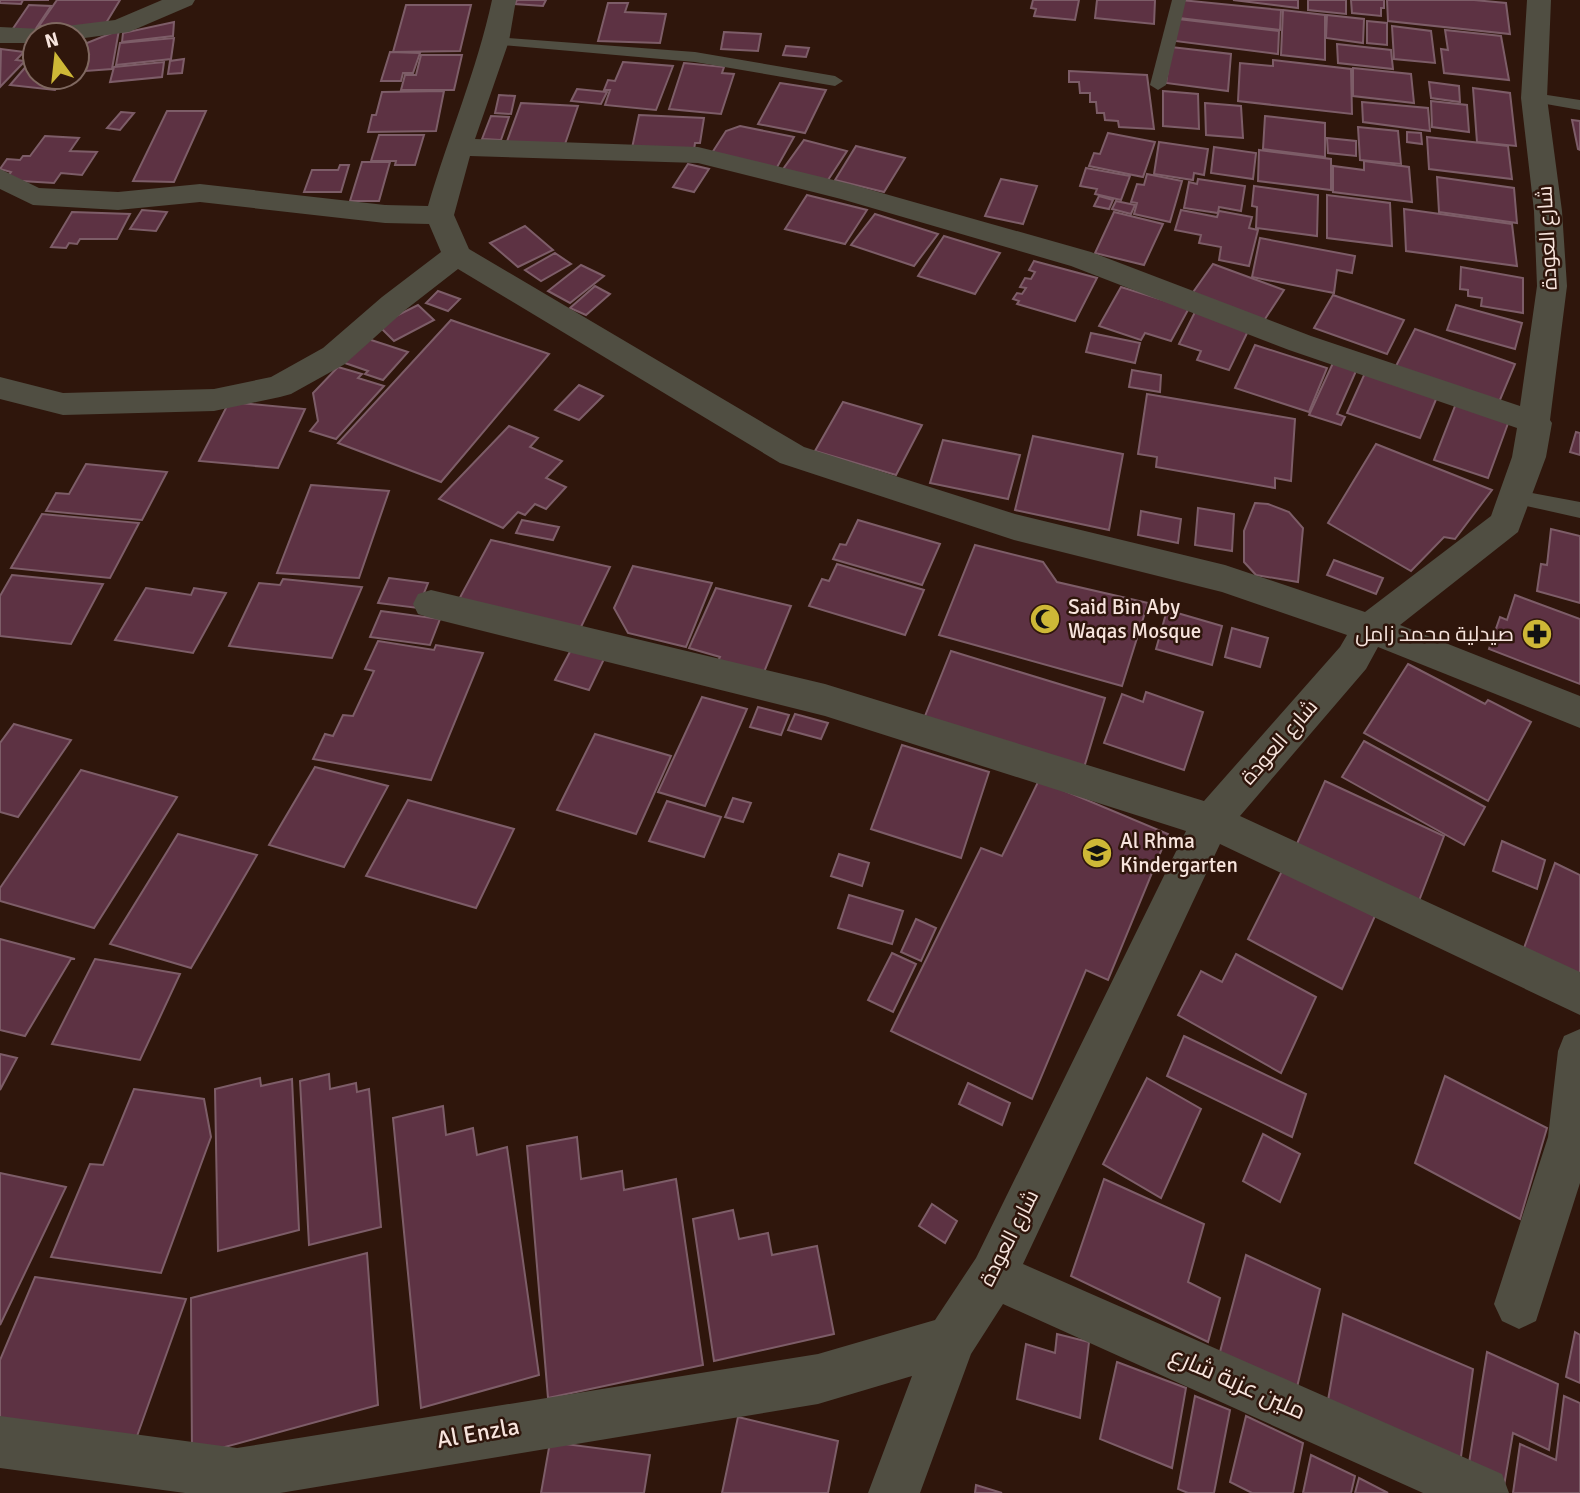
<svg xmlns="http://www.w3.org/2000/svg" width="1580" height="1493" font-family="Signika,Cairo,sans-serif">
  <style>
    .building { fill: #5d3243; stroke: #7d5d68; stroke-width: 2 }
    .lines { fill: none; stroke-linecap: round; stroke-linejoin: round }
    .service { fill: #504e42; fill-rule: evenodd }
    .minor { fill: #504e42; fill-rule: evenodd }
    .labels { text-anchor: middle; stroke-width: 5; stroke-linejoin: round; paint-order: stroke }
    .street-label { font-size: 21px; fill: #f7e4dd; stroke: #2f160c }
    .poi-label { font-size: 21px; fill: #f7e4dd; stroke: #2f160c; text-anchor: start }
    .near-street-label { font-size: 24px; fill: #f7e4dd; stroke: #2f160c }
  </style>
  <rect width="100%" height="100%" fill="#2f160c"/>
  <g class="building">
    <path d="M0,0H49H23L21,4L0,3Z"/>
    <path d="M57,0H120L103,28L39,26Z"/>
    <path d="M517,0H546L543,6L515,4Z"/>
    <path d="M1033,0H1079L1075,20L1034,16L1036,9L1031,8Z"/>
    <path d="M1097,0H1155L1154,24L1095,18Z"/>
    <path d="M1181,0L1281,10L1280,30L1179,18Z"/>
    <path d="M1233,0H1298V8Z"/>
    <path d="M1308,0H1346V14L1308,10Z"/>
    <path d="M1351,0H1384V8H1381V16L1352,13Z"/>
    <path d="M1387,0H1474L1506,3L1510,34L1388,21Z"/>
    <path d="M608,3H628L625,12L666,14L660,43L598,41Z"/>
    <path d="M29,5L51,6L35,30H12Z"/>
    <path d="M406,5H471L460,51L393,52Z"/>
    <path d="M1283,10L1325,15V60L1281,55Z"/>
    <path d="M1327,15L1364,19L1363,43L1326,38Z"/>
    <path d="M1178,19L1279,31L1278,54L1175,41Z"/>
    <path d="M1367,21L1387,23V45L1367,43Z"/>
    <path d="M174,22L173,36L122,42L123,33Z"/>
    <path d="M1392,26L1431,31L1435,63L1394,59Z"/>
    <path d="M119,30L112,69L86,71L89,55H80L82,45Z"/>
    <path d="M1445,30L1501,36L1509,80L1444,73L1441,49L1448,50Z"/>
    <path d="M724,32L761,34L758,51L721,49Z"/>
    <path d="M174,38L171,59L116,65L120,43Z"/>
    <path d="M1337,44L1391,50L1393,69L1338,63Z"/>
    <path d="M786,46L809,48L806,57L783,55Z"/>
    <path d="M1171,47L1231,54L1228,91L1166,83Z"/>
    <path d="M1,49L24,52L16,60L25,61L0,87Z"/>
    <path d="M390,52L420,53L413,73H403L401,81H381Z"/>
    <path d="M421,55H462L454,90H401L405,75H416Z"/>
    <path d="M35,56V77H66L55,90L10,85Z"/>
    <path d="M184,59L182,73L168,74L170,61Z"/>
    <path d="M1273,60L1351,69L1352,114L1238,101L1240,63L1273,66Z"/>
    <path d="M164,62L162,77L110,82L114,67Z"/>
    <path d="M623,62L673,66L656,110L605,105L610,90H604L608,80L615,81Z"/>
    <path d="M684,63L724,67L722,73L734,74L721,114L669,109Z"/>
    <path d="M1353,68L1411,74L1414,103L1353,96Z"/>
    <path d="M1069,71L1147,75L1154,129L1119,127L1118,121L1105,120L1104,113H1097L1096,102H1090V93H1080L1079,82H1069Z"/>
    <path d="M1429,82L1459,86L1460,102L1431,98Z"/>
    <path d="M780,83L826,90L805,133L758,124Z"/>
    <path d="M1473,88L1510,93L1516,146L1477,142Z"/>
    <path d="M577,89L607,92L601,104L571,101Z"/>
    <path d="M444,91L436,131L368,132L372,115H376L382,92Z"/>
    <path d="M1163,91L1198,94L1199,129L1163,126Z"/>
    <path d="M499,95L515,96L511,114L495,113Z"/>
    <path d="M1431,101L1467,105L1469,132L1432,127Z"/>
    <path d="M1362,102L1428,108L1430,131L1363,122Z"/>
    <path d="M521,103L578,106L564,147L506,144Z"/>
    <path d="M1205,103L1241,106L1243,138L1206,135Z"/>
    <path d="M167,111H206L174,182L133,181Z"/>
    <path d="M121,112L134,113L120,130L107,128Z"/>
    <path d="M639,115L704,118L700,143H695L694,150L632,148Z"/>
    <path d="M491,116L509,117L501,140L482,139Z"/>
    <path d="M1265,116L1325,123V157L1263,149Z"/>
    <path d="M1572,120L1580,121V150L1578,149Z"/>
    <path d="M740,126L794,137L776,169L710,156L726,131Z"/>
    <path d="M1358,127L1398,131L1401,164L1360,160Z"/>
    <path d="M1407,132L1421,133L1422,144L1407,142Z"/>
    <path d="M1108,133L1155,142L1143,177L1089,166L1094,153L1100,154Z"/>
    <path d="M379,135H424L415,165H395L396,161H371Z"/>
    <path d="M45,136L79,138L70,151L97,152L82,175L61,173L54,183L5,180L11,172L0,169L7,159L20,160L23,156H30Z"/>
    <path d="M1427,137L1508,146L1512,179L1429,169Z"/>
    <path d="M1327,138L1356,141V156L1328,153Z"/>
    <path d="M804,140L847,151L826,183L781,172Z"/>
    <path d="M1159,142L1208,149L1204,175L1194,173L1193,180L1154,174Z"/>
    <path d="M856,146L905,158L884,192L835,180Z"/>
    <path d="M1214,147L1256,153L1253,179L1211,173Z"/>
    <path d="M1259,150L1331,159V190L1258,181Z"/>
    <path d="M1364,161L1409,167L1412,202L1333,192V166L1364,170Z"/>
    <path d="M362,162H390L379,201H350Z"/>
    <path d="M688,164L709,169L694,192L673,187Z"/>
    <path d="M340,165H349L341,192H304L312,170H338Z"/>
    <path d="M1086,168L1130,176L1121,200L1095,194L1097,189L1080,186Z"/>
    <path d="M1147,174L1182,181L1170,222L1134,214L1137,203L1131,202L1137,184L1144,185Z"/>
    <path d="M1437,177L1514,188L1517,223L1439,212Z"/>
    <path d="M1001,179L1037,186L1023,224L985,216Z"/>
    <path d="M1198,179L1245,186L1241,211L1219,207L1218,213L1184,208L1189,182L1197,184Z"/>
    <path d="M1254,186L1318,195L1317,236L1256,228L1257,207L1252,206Z"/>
    <path d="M807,195L867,210L845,244L785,229Z"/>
    <path d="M1327,195L1390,203L1392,246L1327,238Z"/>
    <path d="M1099,196L1113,200L1109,209L1094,206Z"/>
    <path d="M1116,201L1135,205L1131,214L1112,209Z"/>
    <path d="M1404,209L1512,224L1517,266L1406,251Z"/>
    <path d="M142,210L167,212L156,231L130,229Z"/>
    <path d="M1181,210L1217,217L1219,211L1252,217L1249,228L1258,230L1249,266L1219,260L1221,247L1199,243L1201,235L1175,230Z"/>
    <path d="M72,212L130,214L117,239H80L77,244L69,243L66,248L51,247Z"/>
    <path d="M1114,212L1163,224L1144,265L1095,253Z"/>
    <path d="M875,214L938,234L914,266L851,245Z"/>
    <path d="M525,226L553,250L518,267L490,243Z"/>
    <path d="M944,236L1000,253L975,294L918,276Z"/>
    <path d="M1260,238L1355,256L1352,273L1337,270L1334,293L1252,277Z"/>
    <path d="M555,253L571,264L541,281L525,270Z"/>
    <path d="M1034,261L1097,278L1075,321L1017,304L1019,301L1013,299L1017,293L1022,294L1026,288L1020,287L1025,278L1031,279L1035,272L1029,270Z"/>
    <path d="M1213,264L1284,290L1263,322L1189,298Z"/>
    <path d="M581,265L604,276L570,303L548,291Z"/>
    <path d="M1461,267L1523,278V313L1481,306L1482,298L1468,296V290L1460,289Z"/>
    <path d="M595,286L610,294L586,315L570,308Z"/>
    <path d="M1121,287L1189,308L1171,341L1145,333L1141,340L1099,326Z"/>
    <path d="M438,291L460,299L448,311L426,303Z"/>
    <path d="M1333,295L1404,320L1387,354L1314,328Z"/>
    <path d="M418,305L434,320L394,341L378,325Z"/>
    <path d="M1456,305L1522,323L1515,349L1447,330Z"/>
    <path d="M1196,310L1250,327L1229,370L1197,360L1201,351L1179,344Z"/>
    <path d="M451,320L549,354L441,482L338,443Z"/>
    <path d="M1415,329L1515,364L1497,407L1394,370Z"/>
    <path d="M1091,333L1140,343L1135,363L1086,352Z"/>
    <path d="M365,338L408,352L383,380L365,374L368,371L342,362Z"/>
    <path d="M1255,345L1327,368L1309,412L1235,388Z"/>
    <path d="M1333,363L1356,371L1337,414L1345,417L1341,425L1309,415Z"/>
    <path d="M338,367L362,374L358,378L384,386L336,439L310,431L318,421L313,393Z"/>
    <path d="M1132,370L1161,375L1160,392L1129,387Z"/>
    <path d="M1365,373L1437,397L1420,438L1347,413Z"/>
    <path d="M579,385L603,396L579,420L555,410Z"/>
    <path d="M1147,394L1295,419L1291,481L1275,478V488L1156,467L1157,457L1138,454Z"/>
    <path d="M1457,401L1510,418L1488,478L1434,460Z"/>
    <path d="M229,402L305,409L278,468L199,461Z"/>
    <path d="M843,402L922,425L896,475L815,451Z"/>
    <path d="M509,426L538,438L530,447L562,461L546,478L566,487L546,509L535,504L525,515L518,512L503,528L439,499Z"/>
    <path d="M1576,432L1580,433V455L1570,452Z"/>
    <path d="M1033,436L1123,454L1109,530L1015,510Z"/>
    <path d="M943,440L1020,455L1008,499L930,483Z"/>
    <path d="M1376,444L1492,490L1455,539L1444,537L1411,571L1328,523Z"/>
    <path d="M86,464L167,472L142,520L46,511L56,493L69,494Z"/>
    <path d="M311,485L389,491L359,578L277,573Z"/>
    <path d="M1255,503L1268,504L1289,512L1303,528L1298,582L1256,575L1244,562V531Z"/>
    <path d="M1198,508L1234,514L1232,551L1195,545Z"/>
    <path d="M1141,511L1181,519L1178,543L1138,535Z"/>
    <path d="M42,514L139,523L110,578L11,568Z"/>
    <path d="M522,520L559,527L553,540L516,533Z"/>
    <path d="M858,520L940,544L922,585L833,559L840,544L846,545Z"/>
    <path d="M1551,529L1580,536V603L1537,591L1541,564L1547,565Z"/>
    <path d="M491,540L610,567L579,631L457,603Z"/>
    <path d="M975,545L1043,562L1057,582L1148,603L1122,686L939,635Z"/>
    <path d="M1334,560L1383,578L1376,594L1327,575Z"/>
    <path d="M837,564L924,590L905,635L809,606L822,579L829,581Z"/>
    <path d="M633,566L712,583L686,647L628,633L614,608Z"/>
    <path d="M12,575L103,584L71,644L0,636V596Z"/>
    <path d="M389,578L428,583L418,608L378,603Z"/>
    <path d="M283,579L362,587L332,658L229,646L259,583L280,585Z"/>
    <path d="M146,588L191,595L194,588L226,593L193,653L115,640Z"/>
    <path d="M716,588L791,606L762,677L716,665L720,657L689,648Z"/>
    <path d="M1515,595L1580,619V684L1489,649L1500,617L1507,620Z"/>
    <path d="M1167,610L1222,626L1212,665L1156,649Z"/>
    <path d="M381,611L440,619L430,645L370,637Z"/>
    <path d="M1232,628L1268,638L1260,667L1225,657Z"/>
    <path d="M378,641L434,650L436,645L483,653L431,780L313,759L325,734L333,736L343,715L353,716L374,671L365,669Z"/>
    <path d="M572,648L605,657L589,690L555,680Z"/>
    <path d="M951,651L1105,698L1083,771L923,721Z"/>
    <path d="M1408,664L1485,704L1488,700L1531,722L1488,801L1364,733Z"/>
    <path d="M1146,692L1203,712L1184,770L1104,743L1122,694L1143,702Z"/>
    <path d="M702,697L747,709L705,806L658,792Z"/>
    <path d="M758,707L789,715L781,735L750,727Z"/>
    <path d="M795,714L828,723L821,739L788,730Z"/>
    <path d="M14,724L71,740L18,817L0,812V743Z"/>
    <path d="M595,734L671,756L636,834L557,810Z"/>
    <path d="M1364,741L1485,807L1464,845L1342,777Z"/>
    <path d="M902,745L989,772L961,858L871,829Z"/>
    <path d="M315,767L388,786L344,867L269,845Z"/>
    <path d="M81,770L177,797L94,928L0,901V888Z"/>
    <path d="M1039,780L1168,834L1108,980L1086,970L1032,1099L891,1031L981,848L1002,856Z"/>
    <path d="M1325,781L1444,836L1417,906L1295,848Z"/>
    <path d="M733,798L751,803L743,822L725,817Z"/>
    <path d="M408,800L514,829L476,908L366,876Z"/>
    <path d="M667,801L721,817L704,857L649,841Z"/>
    <path d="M178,834L257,855L191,968L110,944Z"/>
    <path d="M1502,841L1545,860L1537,889L1493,871Z"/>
    <path d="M839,854L869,863L862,886L831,876Z"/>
    <path d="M1555,863L1580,875V976L1524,948Z"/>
    <path d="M1283,869L1375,916L1342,989L1248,939Z"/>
    <path d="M849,895L903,911L892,944L838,928Z"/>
    <path d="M916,919L936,928L921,961L901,952Z"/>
    <path d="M0,939L75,959H71L25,1036L0,1030Z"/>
    <path d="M892,953L916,964L893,1012L868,1000Z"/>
    <path d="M1236,954L1316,997L1281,1073L1178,1015L1201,971L1222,982Z"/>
    <path d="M95,959L180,974L140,1060L52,1044Z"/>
    <path d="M1184,1036L1306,1094L1292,1137L1167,1076Z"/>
    <path d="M0,1054L17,1058L0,1090Z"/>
    <path d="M329,1074L330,1089L356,1083L357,1092L369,1089L381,1227L309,1245L300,1081Z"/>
    <path d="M1445,1076L1547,1128L1520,1219L1415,1163Z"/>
    <path d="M260,1078L261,1086L292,1079L299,1230L218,1251L215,1089Z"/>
    <path d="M1147,1078L1201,1109L1161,1198L1103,1164Z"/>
    <path d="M968,1083L1010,1103L1002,1125L959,1104Z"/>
    <path d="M134,1089L204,1099L211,1137L161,1273L51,1257L90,1164L103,1165Z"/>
    <path d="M443,1106L446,1135L473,1128L477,1155L507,1147L539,1375L421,1408L393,1118Z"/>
    <path d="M1263,1134L1300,1154L1280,1202L1243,1181Z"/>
    <path d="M577,1137L581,1179L622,1171L624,1190L676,1179L703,1365L548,1398L527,1146Z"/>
    <path d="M0,1173L66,1187L0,1325Z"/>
    <path d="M1104,1179L1204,1224L1188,1282L1220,1298L1208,1342L1071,1276Z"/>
    <path d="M932,1204L957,1221L945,1243L919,1226Z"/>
    <path d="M733,1210L739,1239L768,1233L772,1255L817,1246L834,1334L714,1361L693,1219Z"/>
    <path d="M367,1253L378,1405L192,1456L191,1298Z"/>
    <path d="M1246,1255L1320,1289L1294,1400L1217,1363Z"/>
    <path d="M35,1277L186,1299L136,1439L0,1418V1360Z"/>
    <path d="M1343,1314L1473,1369L1460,1464L1327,1406Z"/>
    <path d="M1575,1332L1580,1335V1383L1566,1377Z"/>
    <path d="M1057,1334L1089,1342L1080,1418L1017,1399L1026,1344L1055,1353Z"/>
    <path d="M1487,1352L1558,1384L1549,1450L1513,1433L1504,1486L1468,1469Z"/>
    <path d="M1117,1362L1186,1388L1172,1468L1100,1439Z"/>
    <path d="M1195,1396L1230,1410L1214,1493H1188L1178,1489Z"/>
    <path d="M1564,1396L1580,1403V1493H1513L1520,1444L1556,1460Z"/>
    <path d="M1246,1416L1303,1443L1293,1493H1252L1230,1482Z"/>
    <path d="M738,1417L838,1441L828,1493H722Z"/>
    <path d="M550,1442L650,1455L644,1493H541Z"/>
    <path d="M1311,1455L1355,1476L1351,1493H1303Z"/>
    <path d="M1359,1478L1388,1493H1355Z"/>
    <path d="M976,1485L1002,1493H975Z"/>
  </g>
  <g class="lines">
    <g class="service">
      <path d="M1172,0H1186L1166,85L1158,90L1150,85Z"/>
      <path d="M496,37L695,52L835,76L843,81L835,86L695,62L491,44L489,41Z"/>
      <path d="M1534,93L1580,100V110L1529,101L1526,98L1529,95Z"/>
      <path d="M1516,490L1580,502V518L1509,502L1506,497L1509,492Z"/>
    </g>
    <g class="minor">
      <path d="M162,0H195L192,5L129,32L77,39V35H35V43H0V27L42,29L115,20Z"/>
      <path d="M492,0H516L509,41L475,139L698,147L850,184L1091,252L1311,336L1520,406L1537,286L1534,211L1521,98L1527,0H1551L1547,98L1562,211L1567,286L1550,420L1552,423L1546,457L1518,532L1400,625L1580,696V728L1378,647L1366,669L1240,816L1580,972V1015L1220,844L1023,1264L1502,1474L1509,1493H1423L1003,1304L971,1354L920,1493H868L912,1376L818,1404L280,1493H185L0,1468V1416L237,1448L818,1354L935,1320L976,1258L1186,831L825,716L431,618L418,614L413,604L418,594L431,590L825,684L1204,801L1340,647L1347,635L1222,592L1014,540L780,463L458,269L404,311L345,364L291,394L280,397L214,411L63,415L0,399V377L63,393L214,389L271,377L323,348L382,297L441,252L429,224L385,223L200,202L118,210L33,205L0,189V169L39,188L118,192L200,184L385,205L428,206C448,137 477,70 492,0ZM470,156L698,163L841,199L1071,266L1289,350L1517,428L1512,457L1491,516L1365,612L1225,565L1015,514L804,447L469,249L454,215Z"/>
      <path d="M1580,1029V1183L1536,1321L1519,1329L1502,1321L1494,1304L1548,1137L1558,1051L1564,1036Z"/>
    </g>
  </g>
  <defs>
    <g id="mosque-disc" transform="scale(1.575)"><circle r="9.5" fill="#ceb837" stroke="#2f160c"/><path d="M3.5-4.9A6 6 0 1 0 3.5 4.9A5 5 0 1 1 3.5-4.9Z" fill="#111"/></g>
    <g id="pharmacy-disc" transform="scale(1.575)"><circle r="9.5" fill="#ceb837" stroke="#2f160c"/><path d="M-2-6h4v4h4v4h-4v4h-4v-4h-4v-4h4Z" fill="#111"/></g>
    <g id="school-disc" transform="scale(1.575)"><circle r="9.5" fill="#ceb837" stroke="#2f160c"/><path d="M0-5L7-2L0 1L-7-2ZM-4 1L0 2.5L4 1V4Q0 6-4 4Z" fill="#111"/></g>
  </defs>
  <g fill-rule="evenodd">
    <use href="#mosque-disc" x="1045" y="619"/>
    <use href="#pharmacy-disc" x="1537" y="634"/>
    <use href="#school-disc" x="1097" y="853"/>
  </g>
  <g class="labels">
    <g class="street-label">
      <text transform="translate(1547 238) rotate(-93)" y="7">شارع العودة</text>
      <text transform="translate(1279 742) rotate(-49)" y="7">شارع العودة</text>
      <text transform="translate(1009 1238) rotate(-63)" y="7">شارع العودة</text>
    </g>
    <g class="poi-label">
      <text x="1068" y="614">Said Bin Aby<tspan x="1068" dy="24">Waqas Mosque</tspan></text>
      <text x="1514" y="641" text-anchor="end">صيدلية محمد زامل</text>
      <text x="1120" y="848">Al Rhma<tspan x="1120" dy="24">Kindergarten</tspan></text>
    </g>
    <g class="near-street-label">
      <text transform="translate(1238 1383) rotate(24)" y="8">ملين عزبة شارع</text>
      <text transform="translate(478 1433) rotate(-10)" y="8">Al Enzla</text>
    </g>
  </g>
  <g transform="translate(56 56) rotate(345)"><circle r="33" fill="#2f160c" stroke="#7f6860" stroke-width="2"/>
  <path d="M0-5L12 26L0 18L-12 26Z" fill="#ceb837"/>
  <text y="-10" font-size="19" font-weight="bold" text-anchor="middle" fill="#f7e4dd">N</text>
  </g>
</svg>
